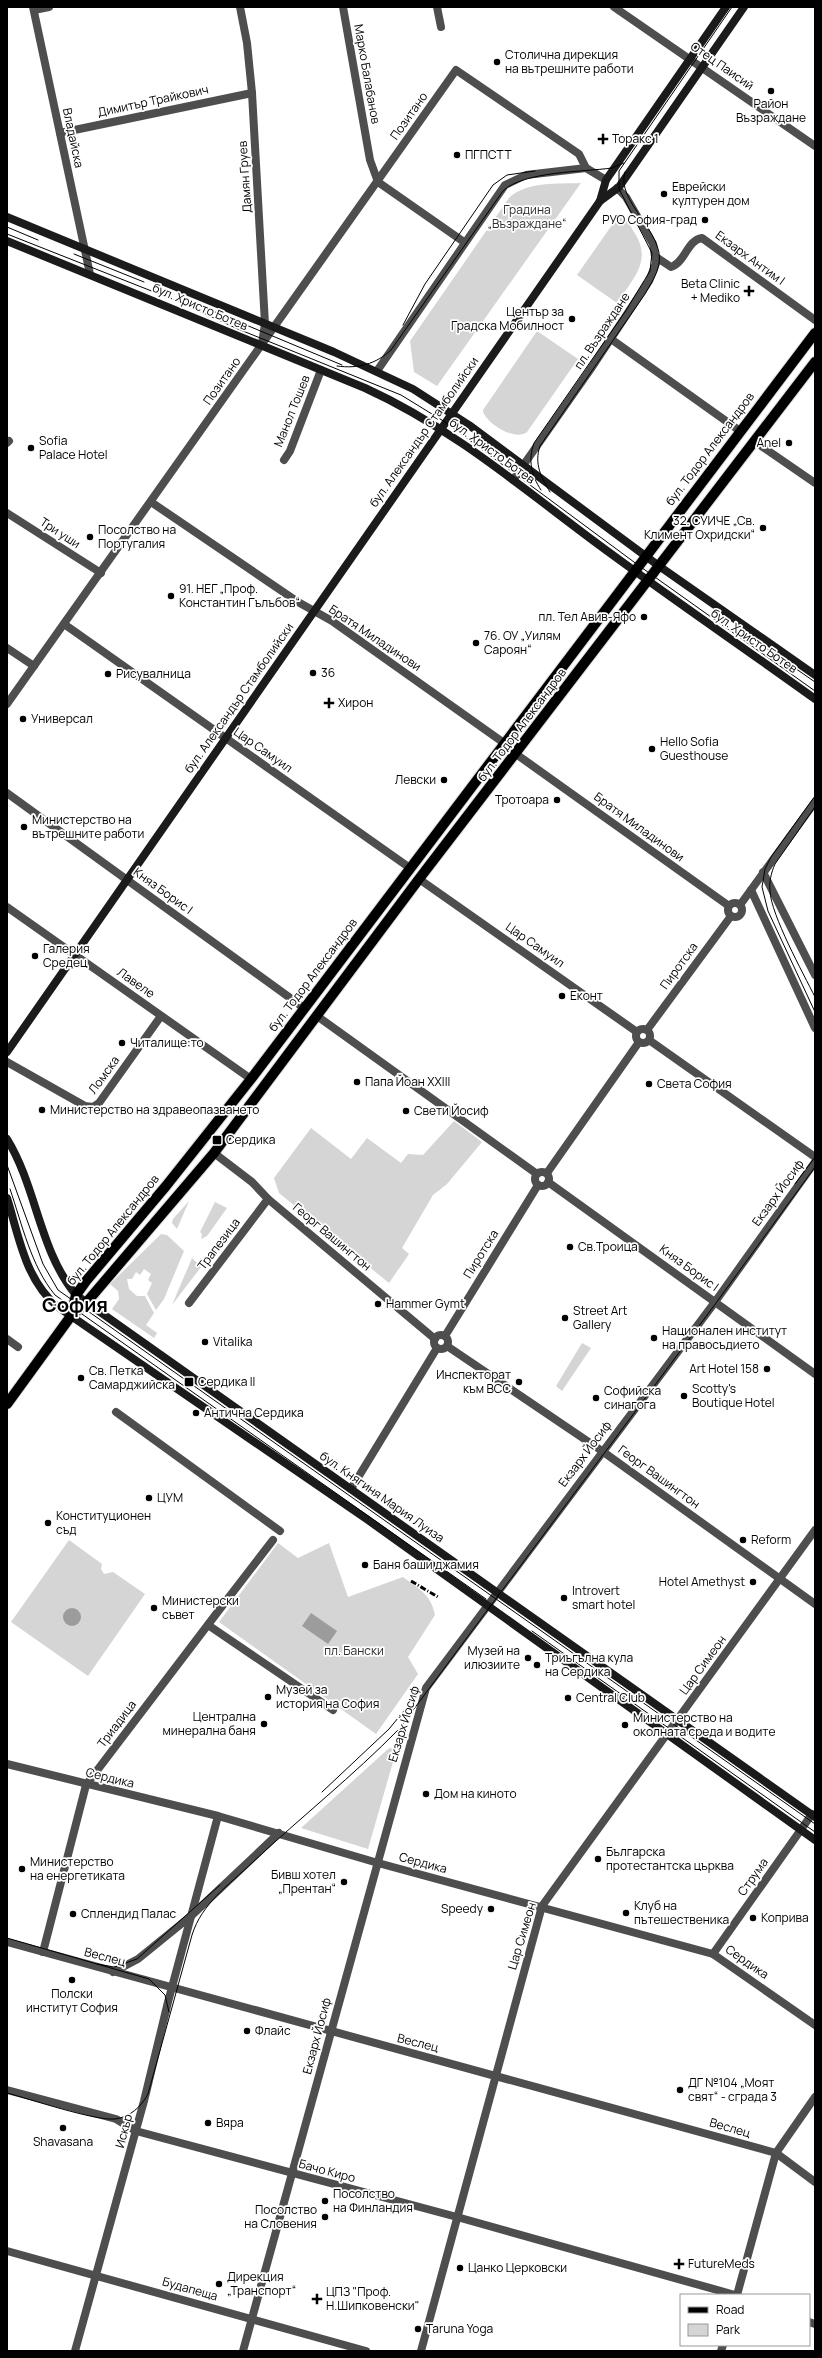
<svg xmlns="http://www.w3.org/2000/svg" width="822" height="2358" font-family="Manrope,sans-serif">
  <style>
    .green { fill: #d5d5d5 }
    .water { fill: #9c9c9c }
    .lines { fill: none; stroke-linecap: round; stroke-linejoin: round }
    .primary-casing { stroke: #dbdbdb; stroke-width: 12 }
    .pedestrian { stroke: #4e4e4e; stroke-width: 8 }
    .minor { stroke: #4e4e4e; stroke-width: 8 }
    .secondary { stroke: #1b1b1b; stroke-width: 8 }
    .primary { stroke: #000; stroke-width: 10 }
    .tram { stroke: #000; stroke-width: 1 }
    .rail { stroke: #000; stroke-width: 3; stroke-dasharray: 6 2 1 2; stroke-linecap: butt }
    .poi-dot { fill: #000; stroke: #fff; stroke-width: 1.5 }
    .labels { text-anchor: middle; stroke-width: 3.5; stroke-linejoin: round; paint-order: stroke }
    .poi-label { font-size: 12px; fill: #000; stroke: #fff; text-anchor: start }
    .street-label { font-size: 12px; fill: #000; stroke: #fff }
    .park-label { font-size: 12px; fill: #2c2c2c; stroke: #fff }
    .town-label { font-size: 20px; font-weight: bold; fill: #000; stroke: #fff }
  </style>
  <rect width="100%" height="100%" fill="#fff"/>
  <g class="green">
    <path d="M581,183L437,386L414,372L410,341L509,198C526,181 559,184 581,183Z"/>
    <path d="M622,214C627,219 631,227 634,232C653,261 633,278 617,303L577,275L619,215Z"/>
    <path d="M537,331L578,359L527,432C514,442 483,421 483,410Z"/>
    <path d="M454,1121L482,1142L447,1184L433,1195L402,1248L409,1254L389,1283L279,1193L274,1178L311,1128L351,1159L367,1138L401,1163L408,1154L423,1155Z"/>
    <path d="M189,1201L177,1229L172,1223L173,1219Z"/>
    <path d="M215,1202L227,1208L207,1236L201,1239L202,1234L200,1232Z"/>
    <path d="M161,1234L167,1235L184,1251L164,1299L156,1310L147,1294L152,1283L148,1280L151,1274L144,1269L140,1275L136,1272L132,1279H127L129,1289L137,1296H145L154,1313L146,1325L157,1333L154,1338L112,1309L119,1299L118,1291L110,1284Z"/>
    <path d="M192,1258L201,1267L172,1305Z"/>
    <path d="M582,1343L591,1348L562,1391L556,1386Z"/>
    <path d="M69,1540L102,1564L101,1569L104,1574L113,1572L145,1594L88,1676L11,1622Z"/>
    <path d="M278,1543L298,1558L329,1543L348,1597L403,1577C419,1589 431,1594 435,1615L408,1657L418,1674L376,1734L219,1622Z"/>
    <path d="M391,1748L394,1750L395,1755L368,1849L301,1828L388,1749Z"/>
  </g>
  <g class="water">
    <circle cx="72" cy="1617" r="9"/>
    <path d="M311,1613L337,1631L328,1644L302,1626Z"/>
  </g>
  <g class="lines">
    <g class="primary-casing">
      <g id="primary">
        <path d="M71,1316L76,1295L86,1281L166,1186L251,1079L815,333"/>
        <path d="M7,1404L71,1316L86,1303L214,1153L419,879L815,362"/>
      </g>
    </g>
    <g class="pedestrian">
      <path d="M647,1030L731,916"/>
      <path d="M547,1173L639,1042"/>
      <path d="M268,1199L435,1339"/>
      <path d="M445,1336L538,1185"/>
      <path d="M7,1339L18,1347"/>
      <path d="M116,1412L280,1531"/>
      <path d="M351,1489L437,1348"/>
      <path d="M226,1601L273,1540"/>
      <path d="M208,1625L333,1710"/>
    </g>
    <g class="minor">
      <path d="M33,7L90,274"/>
      <path d="M240,7L247,43L252,93L265,324L262,343"/>
      <path d="M343,7L370,160L378,182L464,242"/>
      <path d="M437,7L441,27"/>
      <path d="M614,7L815,146"/>
      <path d="M34,10L49,7"/>
      <path d="M60,133L252,93"/>
      <path d="M656,257L671,267C685,263 687,240 702,238L815,320"/>
      <path d="M611,339L740,431"/>
      <path d="M377,371L505,185L526,175L586,168L606,180"/>
      <path d="M754,441L815,483"/>
      <path d="M7,443L9,441"/>
      <path d="M284,460L290,451L321,370"/>
      <path d="M513,480L590,370L649,281L656,263L653,244L626,197L617,188"/>
      <path d="M151,502L298,602L332,621L504,743"/>
      <path d="M7,513L101,573"/>
      <path d="M64,624L410,868"/>
      <path d="M7,648L34,666"/>
      <path d="M7,704L456,70L579,154L586,168"/>
      <path d="M516,754L729,906"/>
      <path d="M7,793L304,1008"/>
      <path d="M763,872L815,975"/>
      <path d="M419,879L637,1032"/>
      <path d="M751,890L815,1028"/>
      <circle cx="735" cy="910" r="7"/>
      <path d="M740,905L815,802"/>
      <path d="M7,907L251,1079"/>
      <path d="M317,1016L537,1174"/>
      <circle cx="643" cy="1036" r="7"/>
      <path d="M649,1040L815,1157"/>
      <path d="M7,1062L85,1106L93,1107L99,1103L161,1016"/>
      <circle cx="542" cy="1179" r="7"/>
      <path d="M548,1182L815,1374"/>
      <path d="M189,1303L268,1199L252,1182L214,1153"/>
      <circle cx="441" cy="1342" r="7"/>
      <path d="M447,1346L602,1451L815,1604"/>
      <path d="M7,1764L218,1816L378,1863L713,1954L815,2025"/>
      <path d="M7,1942L776,2153L815,2182"/>
      <path d="M43,1952L86,1785L226,1601"/>
      <path d="M713,1954L812,1814"/>
      <path d="M113,1972L138,1959L191,1916L279,1833"/>
      <path d="M7,2090L116,2119L136,2131L457,2217L735,2295"/>
      <path d="M7,2251L366,2351"/>
      <path d="M737,2295L776,2153L815,2097"/>
      <path d="M809,2322L815,2324"/>
      <path d="M75,2351L144,2101L168,2002L218,1816"/>
      <path d="M243,2351L426,1688L715,1302L815,1162"/>
      <path d="M421,2351L542,1906L815,1530"/>
      <path d="M721,2351L723,2345"/>
    </g>
    <g class="secondary">
      <path d="M600,201L619,187L744,7"/>
      <path d="M7,217L334,352L413,389L469,425L659,566L815,675"/>
      <path d="M7,241L365,388C457,430 529,494 610,553C678,603 747,650 815,699"/>
      <path d="M7,1052L600,201L606,180L726,7"/>
      <path d="M7,1139C37,1188 39,1250 76,1295L815,1817"/>
      <path d="M7,1198C19,1236 25,1280 58,1307L368,1520L815,1840"/>
    </g>
    <use href="#primary" class="primary"/>
    <g class="tram">
      <path d="M7,227L38,240"/>
      <path d="M7,234L182,303L238,329L401,395L445,422L638,565L815,691"/>
      <path d="M74,254L144,282"/>
      <path d="M203,307L342,365"/>
      <path d="M403,325L425,284L493,185L507,175L535,171"/>
      <path d="M337,366C358,369 376,364 391,350L503,191C524,171 583,172 612,168L624,163"/>
      <path d="M541,490C531,475 528,460 534,443L625,312L650,271L652,253L619,189V171L732,7"/>
      <path d="M550,492C541,477 534,464 540,446L645,294C650,285 657,275 659,264C665,232 615,201 625,172"/>
      <path d="M766,648L815,682"/>
      <path d="M815,796L771,857L765,869L762,887L768,911L815,1012"/>
      <path d="M815,807L775,864C771,873 769,882 770,891C771,915 803,973 815,997"/>
      <path d="M7,1165L43,1264L58,1290L815,1824"/>
      <path d="M795,1184L815,1157"/>
      <path d="M10,1189C22,1224 31,1266 55,1295L486,1599"/>
      <path d="M532,1631L815,1832"/>
      <path d="M322,1792L389,1729L417,1695"/>
      <path d="M7,1938L149,1979L165,1995L169,2012"/>
      <path d="M97,1964L114,1967L137,1959L220,1885"/>
      <path d="M7,2093C30,2099 95,2121 115,2119C130,2117 141,2107 148,2094L192,1935C202,1903 229,1885 253,1862C301,1817 353,1776 399,1729L716,1303L815,1167"/>
    </g>
    <path class="rail" d="M411,1581L438,1597"/>
  </g>
  <g class="poi-dot">
    <circle cx="497" cy="62" r="4"/>
    <circle cx="771" cy="91" r="4"/>
    <path d="M601 133h4v4h4v4h-4v4h-4v-4h-4v-4h4z"/>
    <circle cx="457" cy="155" r="4"/>
    <circle cx="664" cy="194" r="4"/>
    <circle cx="705" cy="220" r="4"/>
    <path d="M747 285h4v4h4v4h-4v4h-4v-4h-4v-4h4z"/>
    <circle cx="572" cy="319" r="4"/>
    <circle cx="789" cy="443" r="4"/>
    <circle cx="31" cy="448" r="4"/>
    <circle cx="763" cy="528" r="4"/>
    <circle cx="90" cy="537" r="4"/>
    <circle cx="171" cy="596" r="4"/>
    <circle cx="644" cy="617" r="4"/>
    <circle cx="476" cy="643" r="4"/>
    <circle cx="313" cy="673" r="4"/>
    <circle cx="108" cy="674" r="4"/>
    <path d="M327 697h4v4h4v4h-4v4h-4v-4h-4v-4h4z"/>
    <circle cx="23" cy="719" r="4"/>
    <circle cx="652" cy="749" r="4"/>
    <circle cx="444" cy="780" r="4"/>
    <circle cx="557" cy="800" r="4"/>
    <circle cx="24" cy="827" r="4"/>
    <circle cx="35" cy="956" r="4"/>
    <circle cx="562" cy="996" r="4"/>
    <circle cx="122" cy="1043" r="4"/>
    <circle cx="357" cy="1082" r="4"/>
    <circle cx="649" cy="1084" r="4"/>
    <circle cx="42" cy="1110" r="4"/>
    <circle cx="406" cy="1111" r="4"/>
    <rect x="212" y="1135" width="10" height="10" rx="2"/>
    <circle cx="570" cy="1247" r="4"/>
    <circle cx="378" cy="1304" r="4"/>
    <circle cx="565" cy="1318" r="4"/>
    <circle cx="654" cy="1338" r="4"/>
    <circle cx="205" cy="1342" r="4"/>
    <circle cx="767" cy="1369" r="4"/>
    <circle cx="81" cy="1378" r="4"/>
    <rect x="184" y="1377" width="10" height="10" rx="2"/>
    <circle cx="519" cy="1382" r="4"/>
    <circle cx="684" cy="1396" r="4"/>
    <circle cx="596" cy="1398" r="4"/>
    <circle cx="196" cy="1413" r="4"/>
    <circle cx="149" cy="1498" r="4"/>
    <circle cx="48" cy="1523" r="4"/>
    <circle cx="743" cy="1540" r="4"/>
    <circle cx="365" cy="1565" r="4"/>
    <circle cx="753" cy="1582" r="4"/>
    <circle cx="564" cy="1598" r="4"/>
    <circle cx="154" cy="1608" r="4"/>
    <circle cx="528" cy="1658" r="4"/>
    <circle cx="537" cy="1665" r="4"/>
    <circle cx="268" cy="1697" r="4"/>
    <circle cx="568" cy="1698" r="4"/>
    <circle cx="264" cy="1724" r="4"/>
    <circle cx="625" cy="1725" r="4"/>
    <circle cx="426" cy="1794" r="4"/>
    <circle cx="598" cy="1859" r="4"/>
    <circle cx="22" cy="1869" r="4"/>
    <circle cx="344" cy="1882" r="4"/>
    <circle cx="491" cy="1909" r="4"/>
    <circle cx="626" cy="1913" r="4"/>
    <circle cx="73" cy="1914" r="4"/>
    <circle cx="753" cy="1918" r="4"/>
    <circle cx="72" cy="1980" r="4"/>
    <circle cx="247" cy="2031" r="4"/>
    <circle cx="680" cy="2090" r="4"/>
    <circle cx="208" cy="2123" r="4"/>
    <circle cx="63" cy="2128" r="4"/>
    <circle cx="325" cy="2201" r="4"/>
    <circle cx="325" cy="2217" r="4"/>
    <path d="M677 2258h4v4h4v4h-4v4h-4v-4h-4v-4h4z"/>
    <circle cx="460" cy="2268" r="4"/>
    <circle cx="219" cy="2284" r="4"/>
    <path d="M315 2293h4v4h4v4h-4v4h-4v-4h-4v-4h4z"/>
    <circle cx="418" cy="2329" r="4"/>
  </g>
  <g class="labels">
    <g class="poi-label">
      <text x="505" y="59">Столична дирекция<tspan x="505" dy="14">на вътрешните работи</tspan></text>
      <text x="771" y="108" text-anchor="middle">Район<tspan x="771" dy="14">Възраждане</tspan></text>
      <text x="612" y="143">Торакс 1</text>
      <text x="465" y="159">ПГПСТТ</text>
      <text x="672" y="191">Еврейски<tspan x="672" dy="14">културен дом</tspan></text>
      <text x="697" y="224" text-anchor="end">РУО София-град</text>
      <text x="740" y="288" text-anchor="end">Beta Clinic<tspan x="740" dy="14">+ Mediko</tspan></text>
      <text x="564" y="316" text-anchor="end">Център за<tspan x="564" dy="14">Градска Мобилност</tspan></text>
      <text x="39" y="445">Sofia<tspan x="39" dy="14">Palace Hotel</tspan></text>
      <text x="781" y="447" text-anchor="end">Anel</text>
      <text x="755" y="525" text-anchor="end">32. СУИЧЕ „Св.<tspan x="755" dy="14">Климент Охридски“</tspan></text>
      <text x="98" y="534">Посолство на<tspan x="98" dy="14">Португалия</tspan></text>
      <text x="179" y="593">91. НЕГ „Проф.<tspan x="179" dy="14">Константин Гълъбов“</tspan></text>
      <text x="636" y="621" text-anchor="end">пл. Тел Авив-Яфо</text>
      <text x="484" y="640">76. ОУ „Уилям<tspan x="484" dy="14">Сароян“</tspan></text>
      <text x="321" y="677">36</text>
      <text x="116" y="678">Рисувалница</text>
      <text x="338" y="707">Хирон</text>
      <text x="31" y="723">Универсал</text>
      <text x="660" y="746">Hello Sofia<tspan x="660" dy="14">Guesthouse</tspan></text>
      <text x="436" y="784" text-anchor="end">Левски</text>
      <text x="549" y="804" text-anchor="end">Тротоара</text>
      <text x="32" y="824">Министерство на<tspan x="32" dy="14">вътрешните работи</tspan></text>
      <text x="43" y="953">Галерия<tspan x="43" dy="14">Средец</tspan></text>
      <text x="570" y="1000">Еконт</text>
      <text x="130" y="1047">Читалище:то</text>
      <text x="365" y="1086">Папа Йоан XXIII</text>
      <text x="657" y="1088">Света София</text>
      <text x="50" y="1114">Министерство на здравеопазването</text>
      <text x="414" y="1115">Свети Йосиф</text>
      <text x="226" y="1144">Сердика</text>
      <text x="578" y="1251">Св.Троица</text>
      <text x="386" y="1308">Hammer Gymt</text>
      <text x="573" y="1315">Street Art<tspan x="573" dy="14">Gallery</tspan></text>
      <text x="662" y="1335">Национален институт<tspan x="662" dy="14">на правосъдието</tspan></text>
      <text x="213" y="1346">Vitalika</text>
      <text x="759" y="1373" text-anchor="end">Art Hotel 158</text>
      <text x="89" y="1375">Св. Петка<tspan x="89" dy="14">Самарджийска</tspan></text>
      <text x="511" y="1379" text-anchor="end">Инспекторат<tspan x="511" dy="14">към ВСС</tspan></text>
      <text x="198" y="1386">Сердика II</text>
      <text x="692" y="1393">Scotty's<tspan x="692" dy="14">Boutique Hotel</tspan></text>
      <text x="604" y="1395">Софийска<tspan x="604" dy="14">синагога</tspan></text>
      <text x="204" y="1417">Антична Сердика</text>
      <text x="157" y="1502">ЦУМ</text>
      <text x="56" y="1520">Конституционен<tspan x="56" dy="14">съд</tspan></text>
      <text x="751" y="1544">Reform</text>
      <text x="373" y="1569">Баня баши джамия</text>
      <text x="745" y="1586" text-anchor="end">Hotel Amethyst</text>
      <text x="572" y="1595">Introvert<tspan x="572" dy="14">smart hotel</tspan></text>
      <text x="162" y="1605">Министерски<tspan x="162" dy="14">съвет</tspan></text>
      <text x="520" y="1655" text-anchor="end">Музей на<tspan x="520" dy="14">илюзиите</tspan></text>
      <text x="545" y="1662">Триъгълна кула<tspan x="545" dy="14">на Сердика</tspan></text>
      <text x="276" y="1694">Музей за<tspan x="276" dy="14">история на София</tspan></text>
      <text x="576" y="1702">Central Club</text>
      <text x="256" y="1721" text-anchor="end">Централна<tspan x="256" dy="14">минерална баня</tspan></text>
      <text x="633" y="1722">Министерство на<tspan x="633" dy="14">околната среда и водите</tspan></text>
      <text x="434" y="1798">Дом на киното</text>
      <text x="606" y="1856">Българска<tspan x="606" dy="14">протестантска църква</tspan></text>
      <text x="30" y="1866">Министерство<tspan x="30" dy="14">на енергетиката</tspan></text>
      <text x="336" y="1879" text-anchor="end">Бивш хотел<tspan x="336" dy="14">„Прентан“</tspan></text>
      <text x="634" y="1910">Клуб на<tspan x="634" dy="14">пътешественика</tspan></text>
      <text x="483" y="1913" text-anchor="end">Speedy</text>
      <text x="81" y="1918">Сплендид Палас</text>
      <text x="761" y="1922">Коприва</text>
      <text x="72" y="1998" text-anchor="middle">Полски<tspan x="72" dy="14">институт София</tspan></text>
      <text x="255" y="2035">Флайс</text>
      <text x="688" y="2087">ДГ №104 „Моят<tspan x="688" dy="14">свят“ - сграда 3</tspan></text>
      <text x="216" y="2127">Вяра</text>
      <text x="63" y="2146" text-anchor="middle">Shavasana</text>
      <text x="333" y="2198">Посолство<tspan x="333" dy="14">на Финландия</tspan></text>
      <text x="317" y="2214" text-anchor="end">Посолство<tspan x="317" dy="14">на Словения</tspan></text>
      <text x="688" y="2268">FutureMeds</text>
      <text x="468" y="2272">Цанко Церковски</text>
      <text x="227" y="2281">Дирекция<tspan x="227" dy="14">„Транспорт“</tspan></text>
      <text x="326" y="2296">ЦПЗ "Проф.<tspan x="326" dy="14">Н.Шипковенски"</tspan></text>
      <text x="426" y="2333">Taruna Yoga</text>
    </g>
    <g class="street-label">
      <text transform="translate(722 66) rotate(35)" y="4">Отец Паисий</text>
      <text transform="translate(367 74) rotate(80)" y="4">Марко Балабанов</text>
      <text transform="translate(153 101) rotate(-12)" y="4">Димитър Трайкович</text>
      <text transform="translate(409 116) rotate(-55)" y="4">Позитано</text>
      <text transform="translate(73 138) rotate(78)" y="4">Владайска</text>
      <text transform="translate(245 177) rotate(-94)" y="4">Дамян Груев</text>
      <text transform="translate(750 258) rotate(36)" y="4">Екзарх Антим I</text>
      <text transform="translate(200 307) rotate(23)" y="4">бул. Христо Ботев</text>
      <text transform="translate(602 331) rotate(-56)" y="4">пл. Възраждане</text>
      <text transform="translate(222 381) rotate(-55)" y="4">Позитано</text>
      <text transform="translate(292 411) rotate(-68)" y="4">Манол Тошев</text>
      <text transform="translate(424 432) rotate(-55)" y="4">бул. Александър Стамболийски</text>
      <text transform="translate(710 449) rotate(-53)" y="4">бул. Тодор Александров</text>
      <text transform="translate(492 451) rotate(36)" y="4">бул. Христо Ботев</text>
      <text transform="translate(60 533) rotate(33)" y="4">Три уши</text>
      <text transform="translate(375 638) rotate(34)" y="4">Братя Миладинови</text>
      <text transform="translate(754 641) rotate(35)" y="4">бул. Христо Ботев</text>
      <text transform="translate(239 698) rotate(-55)" y="4">бул. Александър Стамболийски</text>
      <text transform="translate(522 725) rotate(-53)" y="4">бул. Тодор Александров</text>
      <text transform="translate(263 750) rotate(35)" y="4">Цар Самуил</text>
      <text transform="translate(639 827) rotate(36)" y="4">Братя Миладинови</text>
      <text transform="translate(163 891) rotate(36)" y="4">Княз Борис I</text>
      <text transform="translate(535 945) rotate(35)" y="4">Цар Самуил</text>
      <text transform="translate(679 966) rotate(-54)" y="4">Пиротска</text>
      <text transform="translate(313 975) rotate(-53)" y="4">бул. Тодор Александров</text>
      <text transform="translate(136 983) rotate(35)" y="4">Лавеле</text>
      <text transform="translate(104 1075) rotate(-54)" y="4">Ломска</text>
      <text transform="translate(778 1193) rotate(-54)" y="4">Екзарх Йосиф</text>
      <text transform="translate(113 1230) rotate(-51)" y="4">бул. Тодор Александров</text>
      <text transform="translate(332 1237) rotate(40)" y="4">Георг Вашингтон</text>
      <text transform="translate(219 1244) rotate(-53)" y="4">Трапезица</text>
      <text transform="translate(481 1254) rotate(-58)" y="4">Пиротска</text>
      <text transform="translate(689 1268) rotate(36)" y="4">Княз Борис I</text>
      <text transform="translate(585 1454) rotate(-53)" y="4">Екзарх Йосиф</text>
      <text transform="translate(659 1477) rotate(36)" y="4">Георг Вашингтон</text>
      <text transform="translate(382 1497) rotate(35)" y="4">бул. Княгиня Мария Луиза</text>
      <text transform="translate(703 1665) rotate(-54)" y="4">Цар Симеон</text>
      <text transform="translate(117 1724) rotate(-53)" y="4">Триадица</text>
      <text transform="translate(404 1724) rotate(-73)" y="4">Екзарх Йосиф</text>
      <text transform="translate(110 1778) rotate(14)" y="4">Сердика</text>
      <text transform="translate(423 1863) rotate(15)" y="4">Сердика</text>
      <text transform="translate(753 1877) rotate(-55)" y="4">Струма</text>
      <text transform="translate(522 1936) rotate(-73)" y="4">Цар Симеон</text>
      <text transform="translate(105 1957) rotate(15)" y="4">Веслец</text>
      <text transform="translate(747 1962) rotate(35)" y="4">Сердика</text>
      <text transform="translate(317 2036) rotate(-75)" y="4">Екзарх Йосиф</text>
      <text transform="translate(418 2043) rotate(14)" y="4">Веслец</text>
      <text transform="translate(730 2128) rotate(16)" y="4">Веслец</text>
      <text transform="translate(124 2131) rotate(-75)" y="4">Искър</text>
      <text transform="translate(327 2171) rotate(15)" y="4">Бачо Киро</text>
      <text transform="translate(190 2289) rotate(16)" y="4">Будапеща</text>
    </g>
    <g class="park-label">
      <text x="527" y="214">Градина<tspan x="527" dy="14">„Възраждане“</tspan></text>
      <text x="354" y="1655">пл. Бански</text>
    </g>
    <g class="town-label">
      <text x="75" y="1312">София</text>
    </g>
  </g>
  <rect width="822" height="2358" fill="none" stroke="#000000" stroke-width="16"/>
  <rect x="680" y="2294" width="130" height="52" fill="#ffffff" stroke="#999999"/>
  <rect x="688" y="2307" width="20" height="6" fill="#000000" stroke="#999999"/>
  <text x="716" y="2314" font-size="12" fill="#000000">Road</text>
  <rect x="688" y="2324" width="20" height="12" fill="#d5d5d5" stroke="#999999"/>
  <text x="716" y="2334" font-size="12" fill="#000000">Park</text>
</svg>
